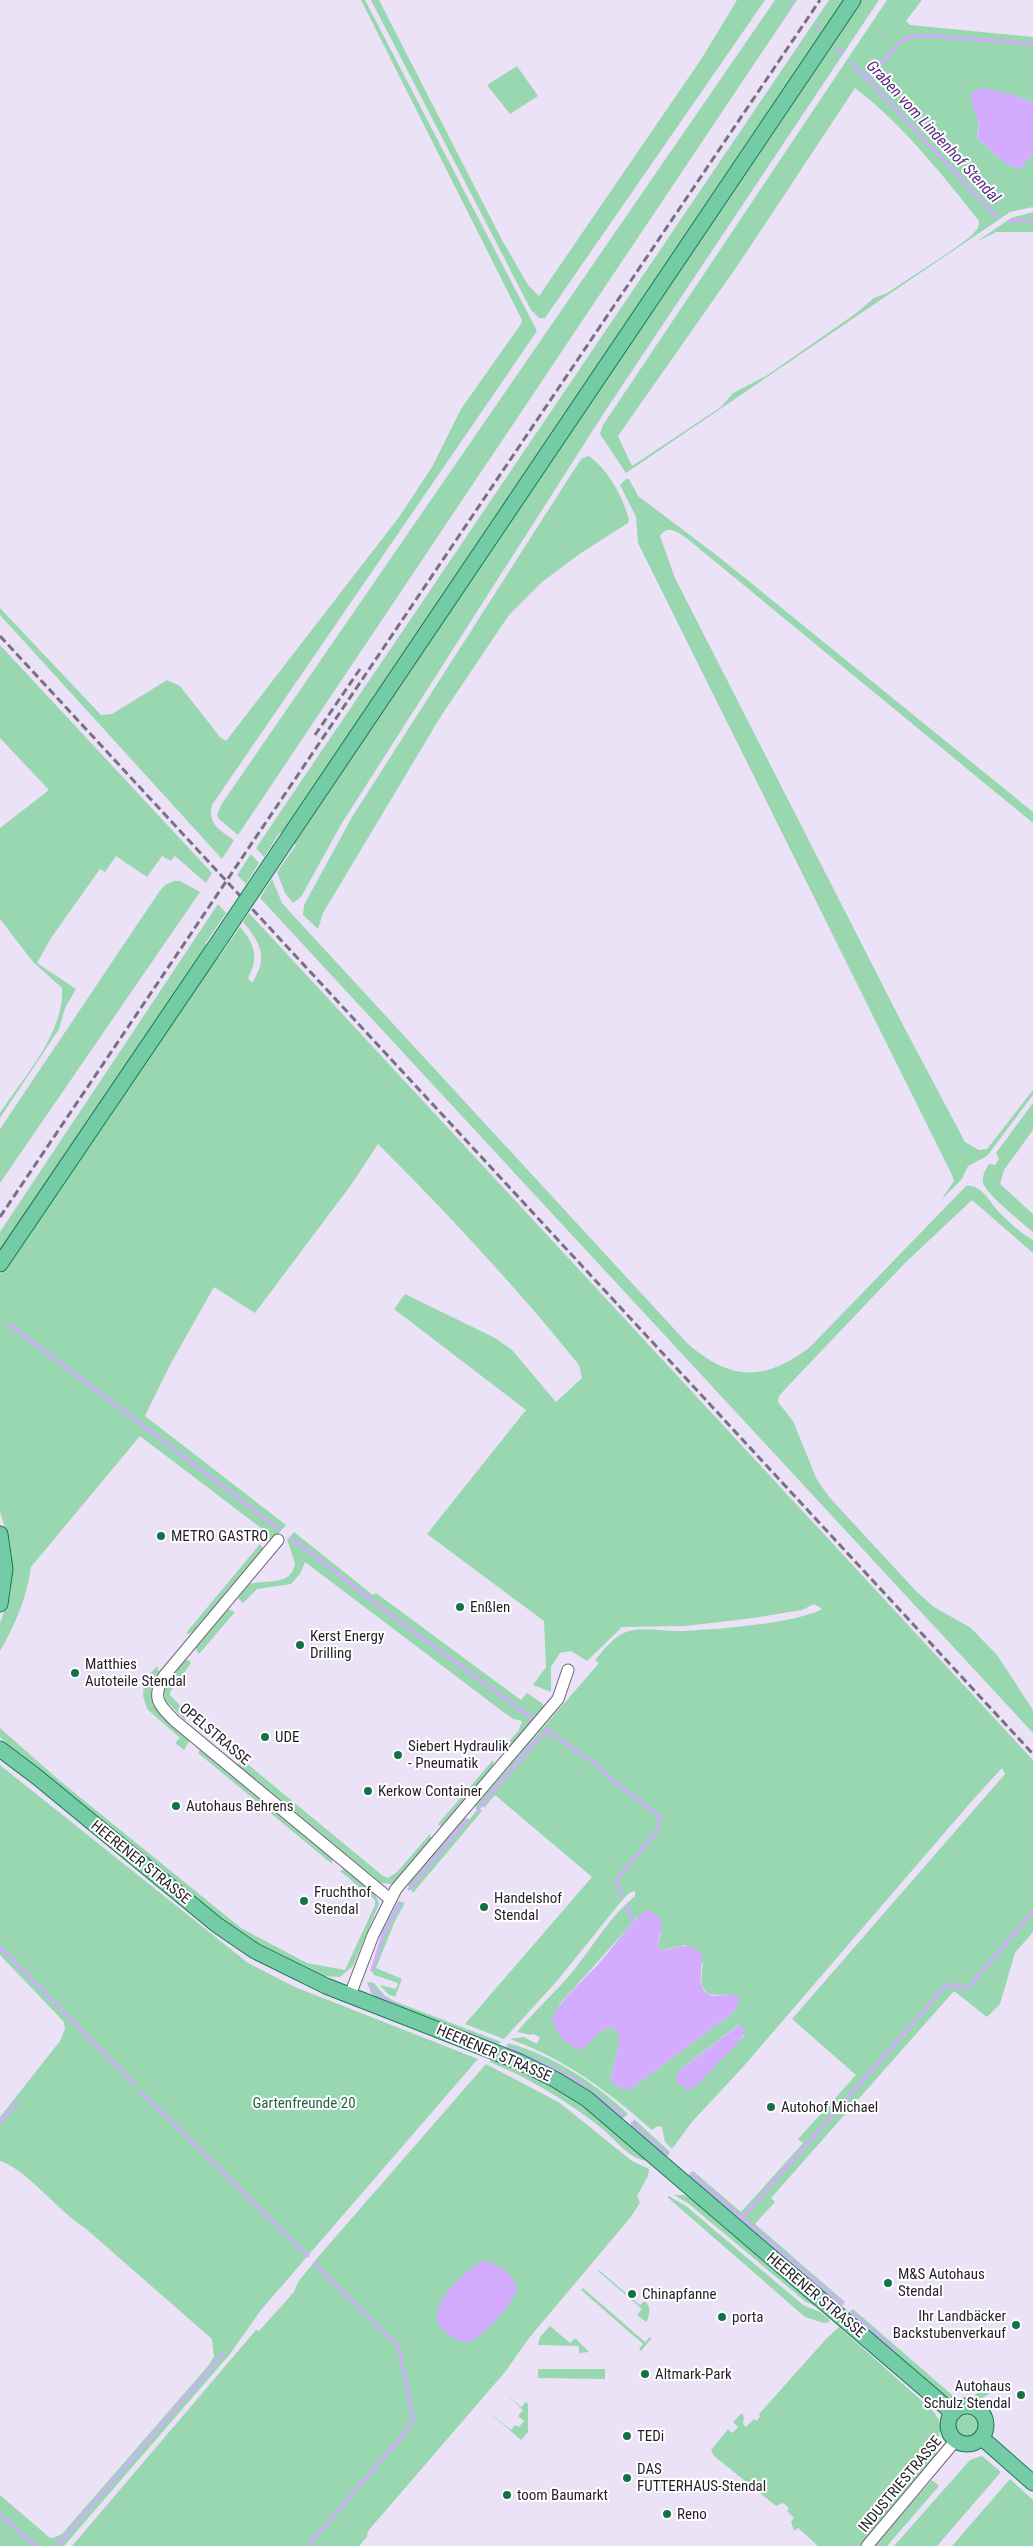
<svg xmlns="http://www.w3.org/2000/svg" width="1033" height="2546" font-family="'Roboto Condensed',sans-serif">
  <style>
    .green { fill: #99d7b0; fill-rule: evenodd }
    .water { fill: #d3acff }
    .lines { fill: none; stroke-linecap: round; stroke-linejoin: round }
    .stream { stroke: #d3acff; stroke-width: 3 }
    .minor-casing { stroke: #6c6376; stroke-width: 13 }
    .major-casing { stroke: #1a7952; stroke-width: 17 }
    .minor { stroke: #fff; stroke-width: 11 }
    .major { stroke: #73cca5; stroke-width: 15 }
    .rail { stroke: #78717f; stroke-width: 3; stroke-dasharray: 8 4; stroke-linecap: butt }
    .major-bridge-casing { stroke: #1a7952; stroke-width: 17; stroke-linecap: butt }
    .major-bridge { stroke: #73cca5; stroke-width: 15 }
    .poi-dot { fill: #167246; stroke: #fff; stroke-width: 2 }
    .labels { text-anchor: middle; stroke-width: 4; stroke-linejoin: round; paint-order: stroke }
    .poi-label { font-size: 15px; fill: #231f27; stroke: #fff; text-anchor: start }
    .street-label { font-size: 15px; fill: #231f27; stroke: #fff }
    .park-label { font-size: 15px; fill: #206541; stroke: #fff }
    .water-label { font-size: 16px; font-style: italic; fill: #5b2685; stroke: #fff }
  </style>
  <rect width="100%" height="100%" fill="#ece2f8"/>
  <g class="green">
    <path d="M361,0H365L537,331L212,805C207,824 221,831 234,840L222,859L0,615V608L101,715L112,714L167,680L180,686L220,737L226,741L399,517L432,467L461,409L521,324L522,320Z"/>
    <path d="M371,0H379L502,240L528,285L539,296L702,58L737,0H765L545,318H539L531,310Z"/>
    <path d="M775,0H797L238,835L219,819L217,815L221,805Z"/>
    <path d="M829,0H846L283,833L280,832L264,857L256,848Z"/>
    <path d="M861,0H879L604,413L342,823L301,897L293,903L285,893L277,872L296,845L294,843Z"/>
    <path d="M887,0H922L906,21L910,25L1033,37V103L1017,96L979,117L977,138L1006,164L1020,169L1033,153V207L1010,212L626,473L600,434L603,425ZM855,88C902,124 942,174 979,221L978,228L970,237L948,253L887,293L874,298L855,314L766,376L733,393L721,407L632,466L618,436L740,262Z"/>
    <path d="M517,66L538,96L510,114L487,85Z"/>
    <path d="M1033,212V232H996L976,242L1011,218Z"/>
    <path d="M589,456C608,470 623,496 629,520L628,523L581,553L542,582L509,615L441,716L323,913L318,929L303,915L304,905L352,817L572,473L582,458Z"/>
    <path d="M626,479H629L638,496L719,557L1033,812V823L690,541C681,534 668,523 660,536L675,578L903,1025L965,1142L979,1150L987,1149L1033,1090V1095L987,1156L968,1166L962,1179L941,1200L954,1181L952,1175L638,543L636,517L620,485Z"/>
    <path d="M0,645L212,873L206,883L175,856L171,861L162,856L147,877L116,856L105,872L100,869L51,938L37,963L76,989L65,1008L59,1029L0,1118V1113C23,1078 65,1032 62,988L33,962L0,919V828L49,790L0,738Z"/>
    <path d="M251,854L259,863L246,884L237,875Z"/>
    <path d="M272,879L282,903L291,913L688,1344C732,1382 765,1381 810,1347L966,1186C981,1183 990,1203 999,1212C1009,1222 1020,1233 1033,1240V1253L972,1200L905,1263L789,1385L779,1396L778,1402L793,1421L817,1480L830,1498L916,1591L934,1607L971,1628L997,1655L1033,1710V1733L260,898Z"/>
    <path d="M174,881H180L200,892L0,1183V1129L159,892L165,885Z"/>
    <path d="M218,904L226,913L205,944L207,945L0,1252V1232Z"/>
    <path d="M249,913L1033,1760V1932L1015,1953L1000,2004L987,2017L954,1991L771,2198L775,2202L755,2224L845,2302L840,2307L687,2177L693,2171L741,2212L803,2143L798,2139L856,2075L792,2019L1005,1774L1002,1768L971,1802L743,2067L691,2123L672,2149L665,2142L662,2127L658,2126L652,2130C609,2092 565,2059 510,2039L524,2037L537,2044L540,2037L533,2034L531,2035L517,2032C535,2010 556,1992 574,1970C594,1945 610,1916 635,1896V1891L629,1893L619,1904L557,1981L504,2039L465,2024L592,1877L495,1795L484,1808L482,1806L480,1809L482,1811L413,1893L408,1885L465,1818L469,1820L477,1810L475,1806L599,1663L595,1660C604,1650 613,1637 626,1632C643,1626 665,1632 683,1631C713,1630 798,1623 822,1609L814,1604L802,1610L753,1618L686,1626L622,1627L587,1661L571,1651L560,1653L551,1667V1692L533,1685L546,1667L544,1621L427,1534L526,1410L394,1309L405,1294L495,1338L512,1350L556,1402L582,1378L579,1365C516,1287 449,1215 378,1144L351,1185L255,1313L214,1287L171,1363L145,1416L286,1525L272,1541L263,1534L265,1531L140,1436L31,1567C27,1597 15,1625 0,1651V1623L10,1595L12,1560L10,1543L0,1512V1275L217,956L219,957L240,927C255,944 259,958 248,978L252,983C268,957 262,945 243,922ZM637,1918L661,1933L658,1946L663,1950L686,1945L703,1964C699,1986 701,1999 728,1994L734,2012L631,2089H623L612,2083C608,2066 630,2040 613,2027L604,2029L588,2042L559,2005ZM738,2025L744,2036L694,2087L680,2070Z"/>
    <path d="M1033,1103V1130L1004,1170L1000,1184L1033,1214V1232C1022,1222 986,1195 983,1182C982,1175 986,1169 989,1164L995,1165L999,1159L996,1153Z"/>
    <path d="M294,1532L373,1595L376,1593L521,1700L527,1693L543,1704V1708L505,1753L501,1751L519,1730L522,1721L513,1719L502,1711L305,1562L300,1574L291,1584L257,1589L243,1603L238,1598L249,1584C267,1579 291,1587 295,1563L287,1540Z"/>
    <path d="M260,1544L264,1550L193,1632L188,1634L186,1633Z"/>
    <path d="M228,1609L235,1612L199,1654L195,1648Z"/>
    <path d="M188,1660L191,1663L170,1692V1695L190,1716L185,1720L165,1700L164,1689L184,1661Z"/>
    <path d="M157,1666L159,1672C136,1703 169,1722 190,1740L184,1750L175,1743L180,1738L147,1709L143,1696L144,1681Z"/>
    <path d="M0,1728L60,1781L241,1928L307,1963L345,1970L375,1905V1900L340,1871L344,1869C357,1875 376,1890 379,1904L353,1966L340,1977L322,1976L242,1937L14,1752L0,1737Z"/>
    <path d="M200,1750L332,1858V1864L198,1753Z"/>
    <path d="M239,1757L383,1876L388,1878L397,1872L430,1834L431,1840L397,1880L391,1884L381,1883L238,1765Z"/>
    <path d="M493,1760L494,1766L442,1827L438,1824Z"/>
    <path d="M0,1765L248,1963L295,1987L478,2059L261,2310L230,2354L64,2546H0V2495L49,2537L53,2538L62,2534L208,2366L214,2357L212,2339L85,2228C60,2213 25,2168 0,2161V2117L60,2041L65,2029L64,2022L0,1955Z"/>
    <path d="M398,1901L405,1903L395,1921L376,1968L402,1979L395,1997L388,1994L380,1985L396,1989L398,1983L374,1975L371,1969L382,1932Z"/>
    <path d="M367,1982L374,1983L385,1996L394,2001L501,2042L500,2044L379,2000L371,1993Z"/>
    <path d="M508,2043C552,2055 595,2083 628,2114L621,2120L506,2048Z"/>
    <path d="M497,2057L567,2092L648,2161C631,2160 617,2142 605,2131C569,2102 532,2080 490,2062L492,2058Z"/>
    <path d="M486,2064L560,2103L632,2161L649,2169L648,2176L637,2196L640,2203L630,2218L529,2338L505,2372L368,2531L367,2537L359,2546H72L256,2330L259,2331L294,2292L298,2282L318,2257Z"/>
    <path d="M634,2119L670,2152L668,2156H663L630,2128Z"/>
    <path d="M674,2195H684L692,2199L824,2310L806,2302L689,2204Z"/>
    <path d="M669,2196L686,2206L803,2305L820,2312L829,2319V2322L824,2323L805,2317L667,2197Z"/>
    <path d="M599,2270L640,2305L645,2301C651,2306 650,2314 647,2321L646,2322L637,2315L642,2309L598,2271Z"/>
    <path d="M583,2288L645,2342L650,2337L651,2339L641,2351L639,2349L643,2344L581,2290Z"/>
    <path d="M853,2309L959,2401L972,2399L983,2386L990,2393C977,2403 962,2406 946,2398L849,2314Z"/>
    <path d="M550,2326L570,2343L575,2338L589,2352L579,2353V2346L538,2345L540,2337Z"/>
    <path d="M839,2327L931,2409C951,2430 932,2439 937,2454L860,2546H818L798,2528L794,2531L791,2522L794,2518L787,2511L789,2508L783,2503L776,2506L714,2456L711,2450L728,2429L732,2433L738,2427L733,2422L742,2413L744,2418L743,2424L746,2427L754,2419L757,2421L760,2416L759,2414L826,2339Z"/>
    <path d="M538,2369H605V2379L538,2378Z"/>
    <path d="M502,2390L521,2407L526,2402L528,2404V2432L521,2440L485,2409L511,2430L515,2425L519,2427L524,2421L518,2416L523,2410Z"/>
    <circle cx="967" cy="2426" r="11"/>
    <path d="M982,2456L1001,2472L937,2546H894L970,2460Z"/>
    <path d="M1010,2479L1033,2500V2546H952Z"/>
    <path d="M932,2480L939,2486L887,2546H874Z"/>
  </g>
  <g class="water">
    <path d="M984,88L1017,96L1033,103V153L1020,169L1006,164L977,138C983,113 970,114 971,93Z"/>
    <path d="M647,1910L658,1915L662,1923L658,1946L663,1950C681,1948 686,1940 702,1954C703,1964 696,1986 707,1993C718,2001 731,1988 740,2000L734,2012L631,2089H623L612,2083C608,2066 630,2040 612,2027L604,2029L581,2050C565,2044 555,2034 552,2017C565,1995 584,1980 600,1962C616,1944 628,1925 647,1910Z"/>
    <path d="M739,2025L744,2028L745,2033L737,2044L694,2088L687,2090L677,2082L676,2077L680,2070Z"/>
    <path d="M482,2261C492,2262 495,2264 503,2269C510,2275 517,2281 516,2291C514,2303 479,2341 468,2342C459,2343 454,2338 447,2333C417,2313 463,2273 482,2261Z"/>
  </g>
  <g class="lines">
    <g class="stream">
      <path d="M792,0L793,1"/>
      <path d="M817,26L819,28"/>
      <path d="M837,48L842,53"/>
      <path d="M852,63L997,217"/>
      <path d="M867,79L902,40L918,35L1033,44"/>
      <path d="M1009,221L1033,220"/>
      <path d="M9,1324L279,1529"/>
      <path d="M292,1539L399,1621L532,1718"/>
      <path d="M546,1729L583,1756L596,1763L612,1780L657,1814L660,1819L657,1831L617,1879L621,1896"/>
      <path d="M478,1809L536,1741L550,1731"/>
      <path d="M409,1889L467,1820"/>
      <path d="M626,1906L635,1923"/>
      <path d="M0,1947L135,2085"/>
      <path d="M372,1970L384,1933L400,1903"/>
      <path d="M370,1986C382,2007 470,2034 496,2044"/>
      <path d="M510,2048L572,2078L623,2116"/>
      <path d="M140,2091L308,2256"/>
      <path d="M0,2123L17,2102"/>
      <path d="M632,2123L666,2154"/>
      <path d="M691,2174L842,2304"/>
      <path d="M742,2218L943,1989L952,1984L966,1989L969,1987L1033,1911"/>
      <path d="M851,2312L895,2351"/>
      <path d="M0,2515L36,2546"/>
      <path d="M57,2546L223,2354"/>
      <path d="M308,2546L407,2430L413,2419L399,2347L315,2264"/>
    </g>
    <g class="minor-casing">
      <g id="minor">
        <path d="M278,1540L164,1676C151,1698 159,1705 175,1721L390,1899"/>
        <path d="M350,1995L373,1935L396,1889L558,1699L568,1670"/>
        <path d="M867,2546L956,2440"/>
      </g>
    </g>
    <g class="major-casing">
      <g id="major">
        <path d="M280,850L853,0"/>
        <path d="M0,1264L221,938"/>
        <path d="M0,1534L5,1569L0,1604"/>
        <path d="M0,1749L37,1777L217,1925L255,1951L326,1986L520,2062L556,2080L587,2099L953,2413"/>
        <circle cx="967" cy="2425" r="19"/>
        <path d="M982,2438L1033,2483"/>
      </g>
    </g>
    <use href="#minor" class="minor"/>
    <use href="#major" class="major"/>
    <g class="rail">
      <path d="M0,636L1033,1754"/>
      <path d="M315,735L360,669"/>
      <path d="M0,1217L820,0"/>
    </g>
    <g class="major-bridge-casing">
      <path id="major-bridge" d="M221,938L280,850"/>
    </g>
    <use href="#major-bridge" class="major-bridge"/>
  </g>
  <g class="poi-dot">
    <circle cx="161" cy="1536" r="5"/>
    <circle cx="460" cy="1607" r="5"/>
    <circle cx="300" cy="1645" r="5"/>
    <circle cx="75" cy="1673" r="5"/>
    <circle cx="265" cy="1737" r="5"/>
    <circle cx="398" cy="1755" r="5"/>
    <circle cx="368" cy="1791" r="5"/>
    <circle cx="176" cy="1806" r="5"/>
    <circle cx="304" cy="1901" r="5"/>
    <circle cx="484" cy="1907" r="5"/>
    <circle cx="771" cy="2107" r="5"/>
    <circle cx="888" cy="2283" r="5"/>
    <circle cx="632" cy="2294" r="5"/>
    <circle cx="722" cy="2317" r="5"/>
    <circle cx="1016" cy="2325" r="5"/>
    <circle cx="645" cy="2374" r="5"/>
    <circle cx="1021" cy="2395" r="5"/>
    <circle cx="627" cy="2436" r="5"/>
    <circle cx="627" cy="2478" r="5"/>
    <circle cx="507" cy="2495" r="5"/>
    <circle cx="667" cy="2514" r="5"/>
  </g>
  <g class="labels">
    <g class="poi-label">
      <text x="171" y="1541">METRO GASTRO</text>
      <text x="470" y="1612">Enßlen</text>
      <text x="310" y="1641">Kerst Energy<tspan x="310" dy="17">Drilling</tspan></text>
      <text x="85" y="1669">Matthies<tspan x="85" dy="17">Autoteile Stendal</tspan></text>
      <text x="275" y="1742">UDE</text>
      <text x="408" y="1751">Siebert Hydraulik<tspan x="408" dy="17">- Pneumatik</tspan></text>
      <text x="378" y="1796">Kerkow Container</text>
      <text x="186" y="1811">Autohaus Behrens</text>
      <text x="314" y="1897">Fruchthof<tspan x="314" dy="17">Stendal</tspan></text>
      <text x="494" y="1903">Handelshof<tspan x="494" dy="17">Stendal</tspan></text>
      <text x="781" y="2112">Autohof Michael</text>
      <text x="898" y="2279">M&amp;S Autohaus<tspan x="898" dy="17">Stendal</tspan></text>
      <text x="642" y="2299">Chinapfanne</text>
      <text x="1006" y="2321" text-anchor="end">Ihr Landbäcker<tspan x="1006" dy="17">Backstubenverkauf</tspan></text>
      <text x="732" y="2322">porta</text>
      <text x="655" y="2379">Altmark-Park</text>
      <text x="1011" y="2391" text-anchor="end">Autohaus<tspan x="1011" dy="17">Schulz Stendal</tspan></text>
      <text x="637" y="2441">TEDi</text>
      <text x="637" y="2474">DAS<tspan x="637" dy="17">FUTTERHAUS-Stendal</tspan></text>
      <text x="517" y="2500">toom Baumarkt</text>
      <text x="677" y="2519">Reno</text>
    </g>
    <g class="street-label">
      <text transform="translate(215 1734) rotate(40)" y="5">OPELSTRASSE</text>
      <text transform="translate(141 1862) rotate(39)" y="5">HEERENER STRASSE</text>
      <text transform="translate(494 2053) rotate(23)" y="5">HEERENER STRASSE</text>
      <text transform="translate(816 2295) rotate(40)" y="5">HEERENER STRASSE</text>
      <text transform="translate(900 2484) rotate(-50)" y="5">INDUSTRIESTRASSE</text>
    </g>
    <g class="park-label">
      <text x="304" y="2108">Gartenfreunde 20</text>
    </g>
    <g class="water-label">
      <text transform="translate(934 131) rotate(47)" y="6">Graben vom Lindenhof Stendal</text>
    </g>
  </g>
</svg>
